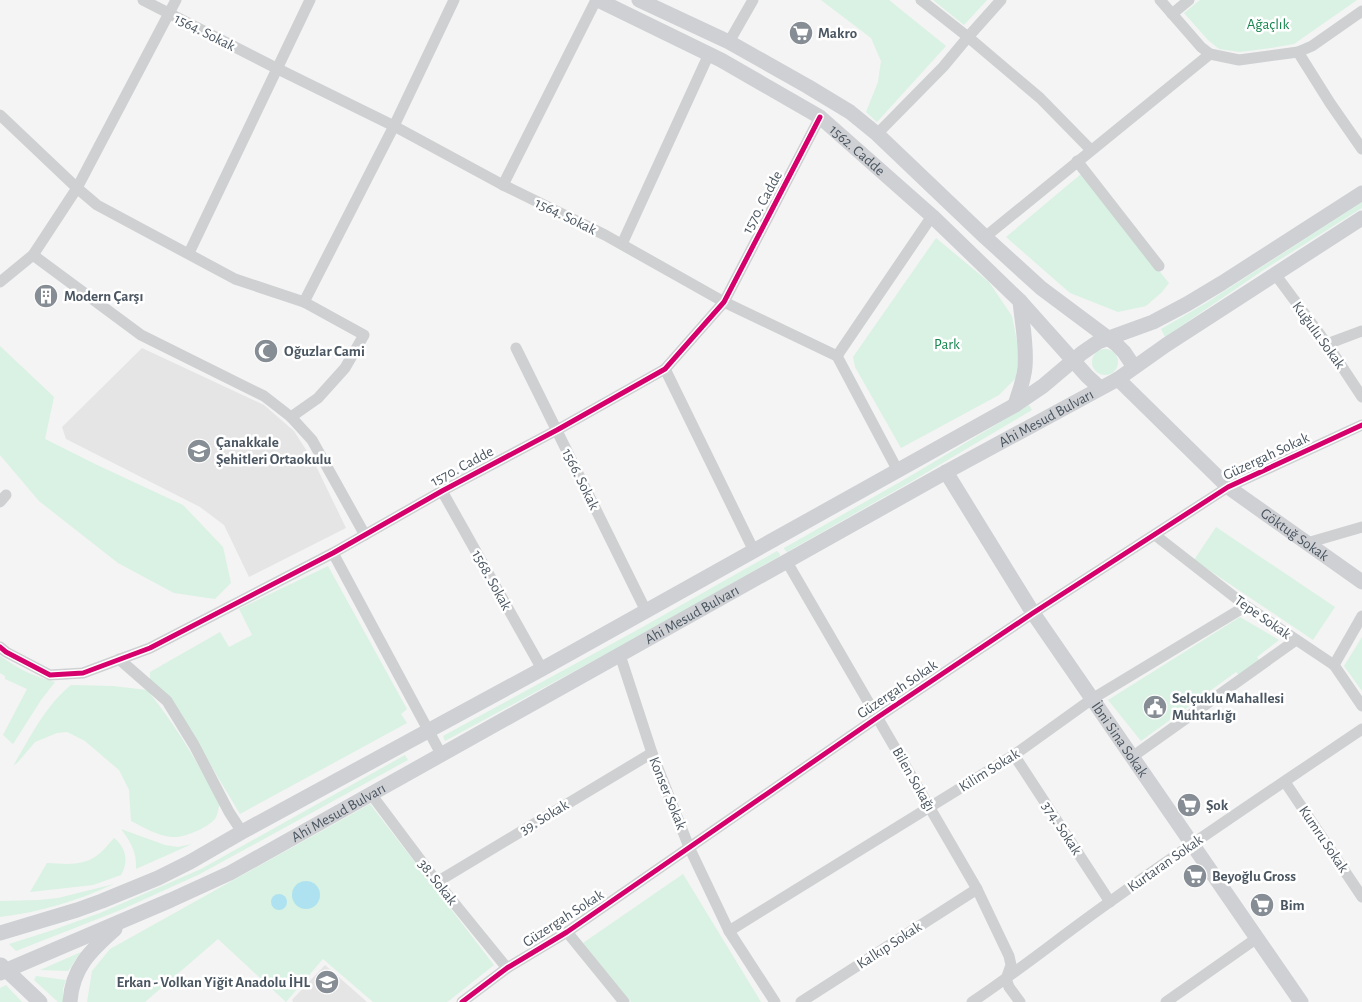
<svg xmlns="http://www.w3.org/2000/svg" width="1362" height="1002" font-family="'Alegreya Sans',sans-serif">
  <style>
    .education { fill: #e6e5e6 }
    .green { fill: #d9f2e3 }
    .water { fill: #aee2f0 }
    .lines { fill: none; stroke-linecap: round; stroke-linejoin: round }
    .street { stroke: #ced0d2; stroke-width: 11 }
    .secondary { stroke: #ced0d4; stroke-width: 15 }
    .cycleway-casing { stroke: #fff; stroke-width: 8 }
    .cycleway { stroke: #d6006c; stroke-width: 5 }
    .labels { text-anchor: middle; stroke-width: 5; stroke-linejoin: round; paint-order: stroke }
    .park-label { font-size: 15px; fill: #17864f; stroke: #fff }
    .street-label { font-size: 15px; fill: #4a5661; stroke: #fff }
    .poi-label { font-size: 15px; font-weight: bold; fill: #4a5661; stroke: #fff; text-anchor: start }
  </style>
  <rect width="100%" height="100%" fill="#f4f4f4"/>
  <g class="education">
    <path d="M142,348L264,405L294,431L315,464L346,528L249,577L224,525L200,507L66,439L62,427Z"/>
    <path d="M325,965L367,1002H293L292,1000Z"/>
  </g>
  <g class="green">
    <path d="M821,0H889L946,46L877,122L866,112L878,82L881,61L871,38Z"/>
    <path d="M933,0H987L964,25Z"/>
    <path d="M1200,0H1357L1294,44L1271,48L1240,52L1219,49L1208,40L1184,13Z"/>
    <path d="M1081,174L1169,283L1162,292L1146,306L1118,312L1070,293L1006,237Z"/>
    <path d="M1362,202V208L1265,269L1165,337L1161,329L1206,303Z"/>
    <path d="M936,238L989,282L1012,316L1019,352L1016,378L999,395L901,448L855,367L853,357Z"/>
    <path d="M0,346L54,397L45,439L95,464L183,505L223,547L231,583L215,599L174,593L118,563L39,501L0,455Z"/>
    <circle cx="1105" cy="362" r="13"/>
    <path d="M1029,405L1032,410L909,483L787,552L784,549V548L907,478Z"/>
    <path d="M1216,527L1335,607L1313,640L1194,560Z"/>
    <path d="M777,551L780,554V556L643,634L445,741L443,736L639,629Z"/>
    <path d="M328,566L407,709L401,714L407,723L240,814L174,704L150,680V672L220,632L229,647L252,635L239,609Z"/>
    <path d="M1240,617L1279,640L1257,657L1259,660L1239,675L1236,672L1141,741L1108,700Z"/>
    <path d="M1362,637V691L1344,666Z"/>
    <path d="M0,656C19,669 32,676 55,682L41,700L13,744L3,735L27,689L5,679V676L0,673Z"/>
    <path d="M71,685L113,686L147,690C176,725 198,764 220,804C218,808 218,815 215,819C207,828 184,838 172,837C158,836 143,827 131,821L129,790L119,770L85,741L67,732L57,733L35,742L18,762L13,766C30,738 45,706 71,685Z"/>
    <path d="M405,755L408,760L200,874L123,909L16,951L9,944L53,930L100,913L201,869Z"/>
    <path d="M370,804L494,965L450,1000L447,1002H373L323,959L286,1002L218,939L145,1002H87L92,971L110,949Z"/>
    <path d="M121,829L165,845L178,847L192,844L136,869C137,853 131,842 121,829Z"/>
    <path d="M114,838C126,847 129,862 121,875L93,885L30,892L47,863C65,864 85,867 100,853C105,849 109,843 114,838Z"/>
    <path d="M683,874L761,1002H631L583,943Z"/>
    <path d="M114,884C77,901 41,912 0,917V901L39,900L58,898Z"/>
    <path d="M81,952L68,971L40,970Z"/>
    <path d="M36,976L66,980L63,989V1002H58L34,980Z"/>
    <path d="M6,985L22,1002H0V988Z"/>
  </g>
  <g class="water">
    <circle cx="306" cy="895" r="14"/>
    <circle cx="279" cy="902" r="8"/>
  </g>
  <g class="lines">
    <g class="street">
      <path d="M143,0L278,69L394,126L503,185L605,235L724,302L837,356L932,216"/>
      <path d="M921,0L968,37L1040,98L1091,150"/>
      <path d="M1160,0L1201,47L1210,54L1239,60L1298,52L1312,46L1362,11"/>
      <path d="M1172,14L1189,0"/>
      <path d="M729,42L753,0"/>
      <path d="M1298,52L1330,103L1362,149"/>
      <path d="M0,115L77,188L97,205L235,279L304,302L364,335L345,368L318,398L291,417"/>
      <path d="M877,134L943,67L968,37L1001,0"/>
      <path d="M1077,161L1159,266"/>
      <path d="M503,185L596,0"/>
      <path d="M985,237L1210,54"/>
      <path d="M622,244L709,54"/>
      <path d="M189,253L310,0"/>
      <path d="M33,255L141,335L264,396L291,417L312,440L365,535"/>
      <path d="M1275,274L1327,344L1362,397"/>
      <path d="M0,282L33,255L77,188L176,0"/>
      <path d="M304,302L394,126L454,0"/>
      <path d="M1327,344L1362,331"/>
      <path d="M516,348L646,611"/>
      <path d="M837,356L898,471"/>
      <path d="M665,369L754,551"/>
      <path d="M442,491L542,669"/>
      <path d="M0,502L6,495"/>
      <path d="M1155,535L1246,606L1334,665L1362,706"/>
      <path d="M1307,543L1362,527"/>
      <path d="M333,553L441,754"/>
      <path d="M787,562L977,889L1009,956L1011,965L1006,979L1009,987L1020,1002"/>
      <path d="M0,647L6,652L50,675L83,673L150,648L333,553L442,491L557,430L665,369L724,302L820,117"/>
      <path d="M620,655L652,753L689,847L729,931L775,1002"/>
      <path d="M119,659L167,701L194,745L229,812L242,832"/>
      <path d="M1334,665L1362,616"/>
      <path d="M1014,755L1110,902"/>
      <path d="M1132,757L1296,640"/>
      <path d="M1285,782L1362,897"/>
      <path d="M371,794L437,882L507,968"/>
      <path d="M437,882L652,753"/>
      <path d="M729,931L1014,755L1092,699L1246,606"/>
      <path d="M567,932L624,1002"/>
      <path d="M462,1002L507,968L567,932L878,717L1033,613L1228,487L1362,425"/>
      <path d="M801,1002L977,889"/>
      <path d="M972,1002C1020,970 1064,934 1111,901C1193,842 1278,786 1362,729"/>
      <path d="M1166,1002L1257,938"/>
    </g>
    <g class="secondary">
      <path id="s1" d="M598,0L721,60L820,117L932,216L1020,301L1087,376L1100,388"/>
      <path d="M639,0L729,42L807,86L850,112L877,134L985,237L1041,288L1116,344L1124,352L1134,367"/>
      <path id="s2" d="M1118,379L1228,487L1362,582"/>
      <path d="M1015,405C1019,392 1024,380 1025,367C1027,345 1022,323 1020,301"/>
      <path id="s3" d="M946,472L1033,613L1301,1002"/>
      <path d="M0,933L77,910L102,901L158,878L190,862L242,832L542,669L1015,405L1043,386L1082,353L1098,342L1153,322L1187,304L1222,283L1362,193"/>
      <path d="M1,965L40,1002"/>
      <path id="s4" d="M0,973L171,900L230,873L946,472L1118,379L1166,345L1362,218"/>
      <path d="M70,1002C72,968 91,950 115,929"/>
    </g>
    <g class="cycleway-casing">
      <g id="cycleway">
        <path d="M0,647L6,652L50,675L83,673L150,648L333,553L442,491L557,430L665,369L724,302L820,117"/>
        <path d="M462,1002L507,968L567,932L878,717L1033,613L1228,487L1362,425"/>
      </g>
    </g>
    <use href="#cycleway" class="cycleway"/>
  </g>
  <defs>
    <g id="supermarket-disc" transform="scale(1.25)"><circle r="9.5" fill="#868d94" stroke="#fff"/><path d="M-6-5.5h2.5l.6 2H6L4.5 2H-2.5L-4.4-4H-6ZM-1.5 3.2a1.3 1.3 0 1 0 .1 0ZM3 3.2a1.3 1.3 0 1 0 .1 0Z" fill="#fff"/></g>
    <g id="building-disc" transform="scale(1.25)"><circle r="9.5" fill="#868d94" stroke="#fff"/><path d="M-4-6H4V6H1V3H-1V6H-4ZM-2.5-4.3h1.7v1.8h-1.7ZM.8-4.3h1.7v1.8H.8ZM-2.5-1h1.7V.8h-1.7ZM.8-1h1.7V.8H.8Z" fill="#fff"/></g>
    <g id="mosque-disc" transform="scale(1.25)"><circle r="9.5" fill="#868d94" stroke="#fff"/><path d="M3.5-4.9A6 6 0 1 0 3.5 4.9A5 5 0 1 1 3.5-4.9Z" fill="#fff"/></g>
    <g id="school-disc" transform="scale(1.25)"><circle r="9.5" fill="#868d94" stroke="#fff"/><path d="M0-5L7-2L0 1L-7-2ZM-4 1L0 2.5L4 1V4Q0 6-4 4Z" fill="#fff"/></g>
    <g id="civic-disc" transform="scale(1.25)"><circle r="9.5" fill="#868d94" stroke="#fff"/><path d="M-.6-6.5H3V-4.5H.6V-3L4-1V1h2V6H-6V1h2V-1L-.6-3ZM-1.2 2.5V6h2.4V2.5Z" fill="#fff"/></g>
  </defs>
  <g fill-rule="evenodd">
    <use href="#supermarket-disc" x="801" y="33"/>
    <use href="#building-disc" x="46" y="296"/>
    <use href="#mosque-disc" x="266" y="351"/>
    <use href="#school-disc" x="199" y="451"/>
    <use href="#civic-disc" x="1155" y="707"/>
    <use href="#supermarket-disc" x="1189" y="805"/>
    <use href="#supermarket-disc" x="1195" y="876"/>
    <use href="#supermarket-disc" x="1262" y="905"/>
    <use href="#school-disc" x="327" y="982"/>
  </g>
  <g class="labels">
    <g class="park-label">
      <text x="1268" y="29">Ağaçlık</text>
      <text x="947" y="349">Park</text>
    </g>
    <g class="street-label">
      <text transform="translate(205 32) rotate(27)" y="5">1564. Sokak</text>
      <text dy="5" stroke="none"><textPath href="#s1" startOffset="301">1562. Cadde</textPath></text>
      <text transform="translate(762 202) rotate(-62)" y="5">1570. Cadde</text>
      <text transform="translate(566 216) rotate(26)" y="5">1564. Sokak</text>
      <text transform="translate(1319 335) rotate(54)" y="5">Kuğulu Sokak</text>
      <text dy="5" stroke="none"><textPath href="#s4" startOffset="1185">Ahi Mesud Bulvarı</textPath></text>
      <text transform="translate(1266 456) rotate(-25)" y="5">Güzergah Sokak</text>
      <text transform="translate(462 466) rotate(-28)" y="5">1570. Cadde</text>
      <text transform="translate(581 479) rotate(64)" y="5">1566. Sokak</text>
      <text dy="5" stroke="none"><textPath href="#s2" startOffset="236">Göktuğ Sokak</textPath></text>
      <text transform="translate(492 580) rotate(61)" y="5">1568. Sokak</text>
      <text dy="5" stroke="none"><textPath href="#s4" startOffset="780">Ahi Mesud Bulvarı</textPath></text>
      <text transform="translate(1263 617) rotate(35)" y="5">Tepe Sokak</text>
      <text transform="translate(897 689) rotate(-34)" y="5">Güzergah Sokak</text>
      <text dy="5" stroke="none"><textPath href="#s3" startOffset="319">İbni Sina Sokak</textPath></text>
      <text transform="translate(989 770) rotate(-32)" y="5">Kilim Sokak</text>
      <text transform="translate(914 779) rotate(60)" y="5">Bilen Sokağı</text>
      <text transform="translate(668 793) rotate(68)" y="5">Konser Sokak</text>
      <text dy="5" stroke="none"><textPath href="#s4" startOffset="375">Ahi Mesud Bulvarı</textPath></text>
      <text transform="translate(544 817) rotate(-31)" y="5">39. Sokak</text>
      <text transform="translate(1062 828) rotate(57)" y="5">374. Sokak</text>
      <text transform="translate(1324 839) rotate(56)" y="5">Kumru Sokak</text>
      <text transform="translate(1165 863) rotate(-35)" y="5">Kurtaran Sokak</text>
      <text transform="translate(438 882) rotate(52)" y="5">38. Sokak</text>
      <text transform="translate(563 918) rotate(-33)" y="5">Güzergah Sokak</text>
      <text transform="translate(889 945) rotate(-33)" y="5">Kalkıp Sokak</text>
    </g>
    <g class="poi-label">
      <text x="818" y="38">Makro</text>
      <text x="64" y="301">Modern Çarşı</text>
      <text x="284" y="356">Oğuzlar Cami</text>
      <text x="216" y="447">Çanakkale<tspan x="216" dy="17">Şehitleri Ortaokulu</tspan></text>
      <text x="1172" y="703">Selçuklu Mahallesi<tspan x="1172" dy="17">Muhtarlığı</tspan></text>
      <text x="1206" y="810">Şok</text>
      <text x="1212" y="881">Beyoğlu Gross</text>
      <text x="1280" y="910">Bim</text>
      <text x="310" y="987" text-anchor="end">Erkan - Volkan Yiğit Anadolu İHL</text>
    </g>
  </g>
</svg>
